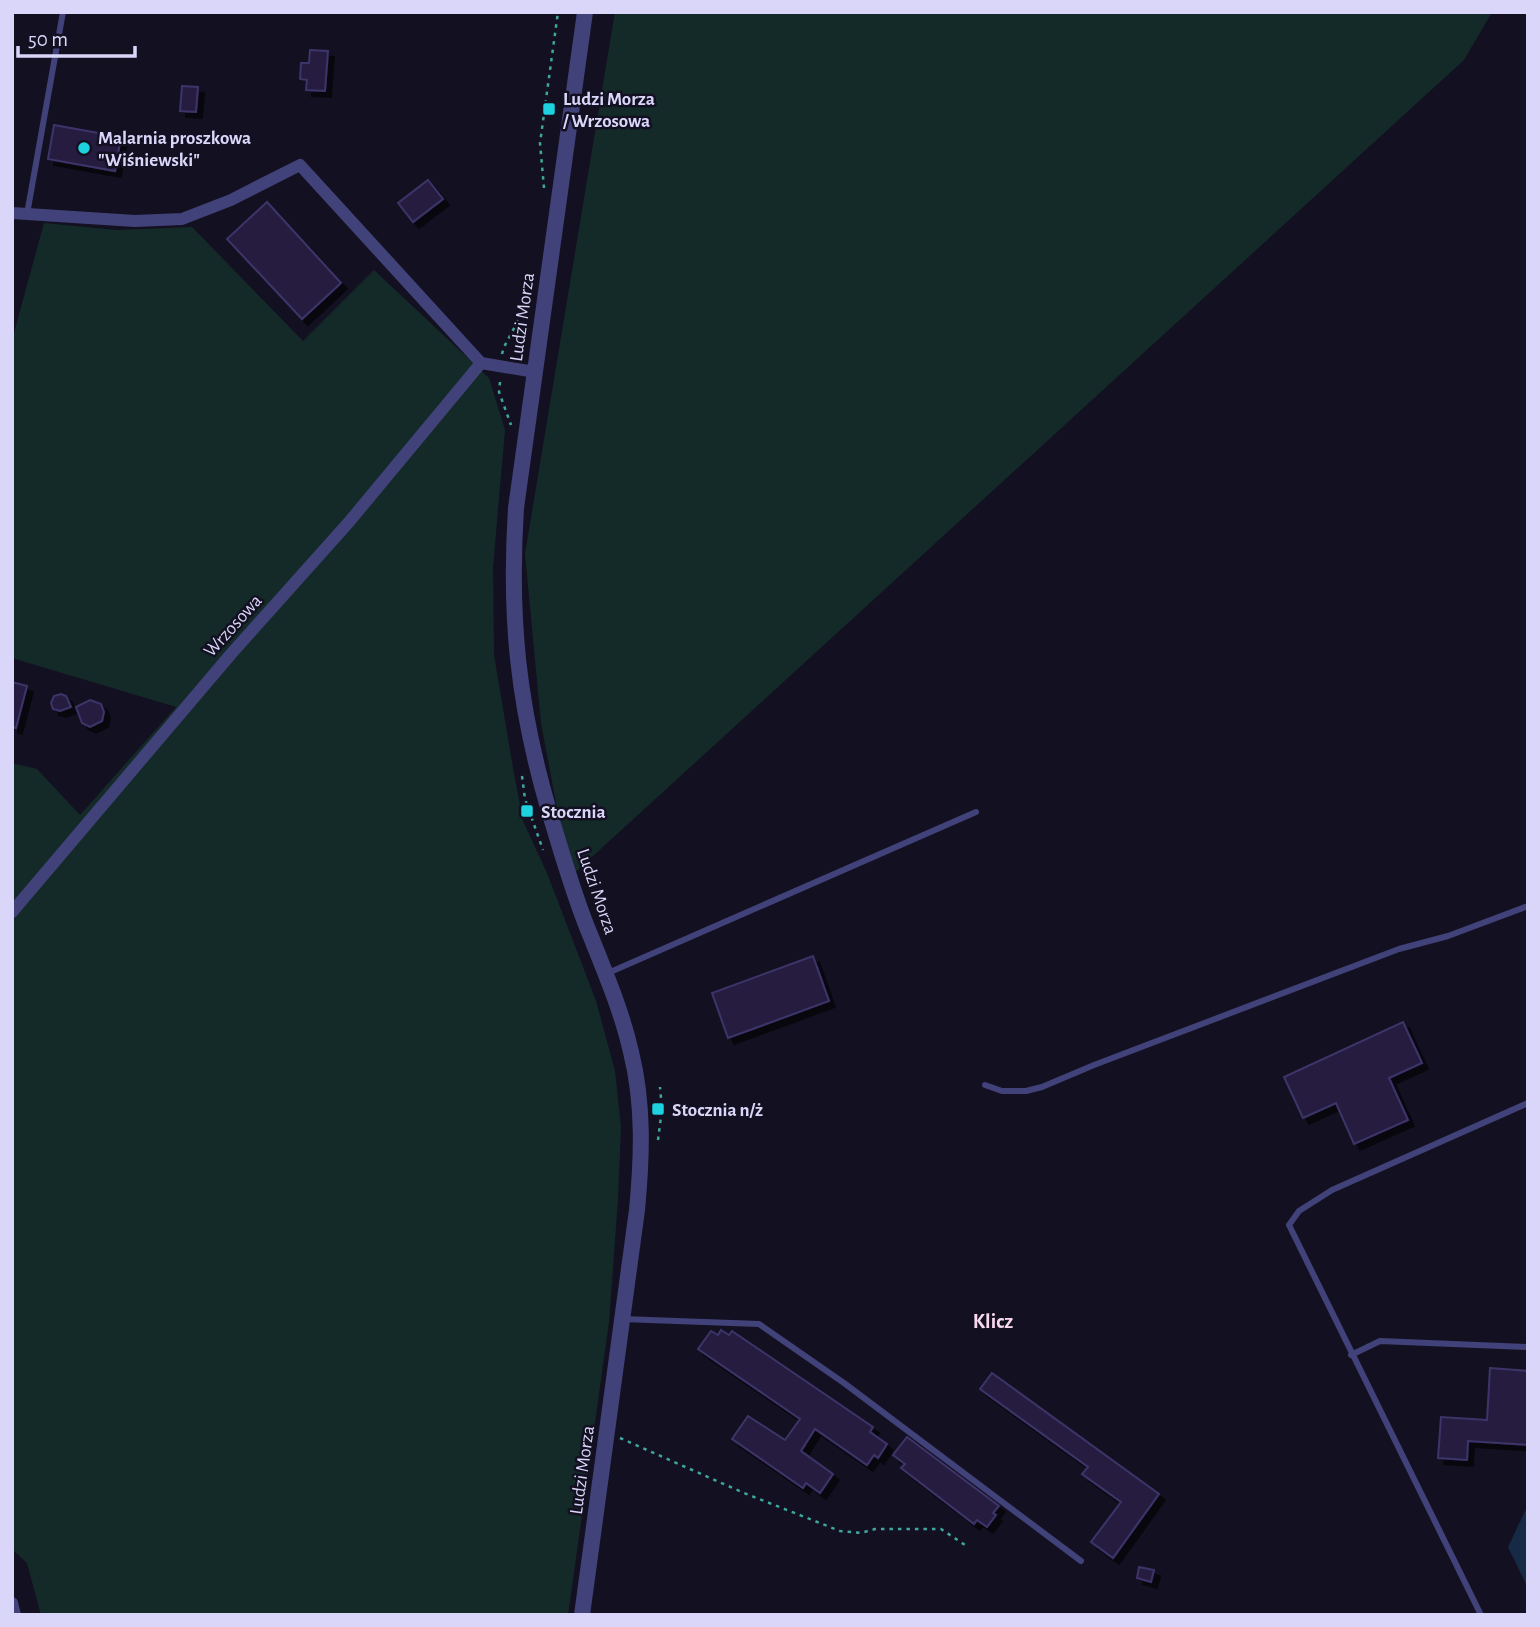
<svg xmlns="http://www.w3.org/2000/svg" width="1540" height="1627" font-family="'Alegreya Sans',sans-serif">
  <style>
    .green { fill: #142a29 }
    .water { fill: #162a46 }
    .building { fill: #251f40; stroke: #3d3469; stroke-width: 2; filter: url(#shadow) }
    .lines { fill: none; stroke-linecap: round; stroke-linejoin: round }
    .path { stroke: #3ea69c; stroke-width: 2.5; stroke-dasharray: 3.5 5; stroke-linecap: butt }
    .service { stroke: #42427a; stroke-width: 6 }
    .minor { stroke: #42427a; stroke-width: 12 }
    .tertiary { stroke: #42427a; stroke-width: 16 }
    .poi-dot { fill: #1dd1de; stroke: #131121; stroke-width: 2.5 }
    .labels { text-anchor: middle; stroke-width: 5; stroke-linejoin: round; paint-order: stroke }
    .poi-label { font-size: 19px; font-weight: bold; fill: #d9d6fa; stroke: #131121; text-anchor: start }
    .street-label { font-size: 19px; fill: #d9d6fa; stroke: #131121 }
    .neighbourhood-label { font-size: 21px; font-weight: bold; fill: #fad8ef; stroke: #131121 }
  </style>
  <defs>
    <filter id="shadow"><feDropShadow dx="6" dy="6" stdDeviation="0" flood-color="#0009"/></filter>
  </defs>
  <rect width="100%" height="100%" fill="#131121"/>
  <g class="green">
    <path d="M615,12H1492L1464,60L570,877L541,723L525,554Z"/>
    <path d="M44,223L116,230L192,227L303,341L374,270L489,378L505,430L493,567L494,655L513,768L523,821L547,873L596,1001L615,1071L621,1127L618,1199L609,1322L568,1615H41L27,1563L12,1549V763L37,769L80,815L176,707L12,658V340Z"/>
  </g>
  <path class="water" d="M1528,1505V1588L1508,1547Z"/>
  <g class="building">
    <path d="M310,50L328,51L325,91L306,90L307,80L300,79L301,63H309Z"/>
    <path d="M182,86L198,87L196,112L180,111Z"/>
    <path d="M54,125L121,137L115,171L48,159Z"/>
    <path d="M428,180L443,199L413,222L398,203Z"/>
    <path d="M267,202L341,283L302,319L227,239Z"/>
    <path d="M12,682L27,686L16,728L12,727Z"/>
    <path d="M61,694L66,696L71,707L60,711L53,709L51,703L54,696Z"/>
    <path d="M90,700L101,704L104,712L102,721L90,727L82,723L76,707Z"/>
    <path d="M813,956L829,1001L728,1038L712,993Z"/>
    <path d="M1403,1022L1422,1063L1389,1078L1408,1120L1354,1144L1336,1103L1303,1118L1284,1077Z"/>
    <path d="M721,1330L729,1335L732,1331L873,1427L870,1432L887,1444L878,1458L874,1455L867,1465L815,1429L801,1451L833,1474L820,1493L806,1483L803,1488L732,1439L748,1416L785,1440L800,1419L698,1349L711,1331L718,1335Z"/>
    <path d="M1490,1368L1528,1371V1445L1468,1441L1467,1460L1438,1458L1441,1417L1487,1420Z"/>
    <path d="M992,1373L1159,1494L1113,1558L1091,1542L1121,1502L1082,1474L1088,1467L980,1389Z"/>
    <path d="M907,1437L999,1506L993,1513L996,1515L987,1527L977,1520L974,1524L901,1468L905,1464L893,1455Z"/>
    <path d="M1139,1567L1154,1570L1151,1582L1137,1578Z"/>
  </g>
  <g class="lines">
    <g class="path">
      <path d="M544,188L540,143L558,12"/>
      <path d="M502,354L504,347L527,304"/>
      <path d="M500,382L499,392L511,425"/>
      <path d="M522,776L525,799L543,850"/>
      <path d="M658,1140L662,1109L660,1087"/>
      <path d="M620,1438L744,1493L840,1531L861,1533L875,1529H941L968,1547"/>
    </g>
    <g class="service">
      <path d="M27,214L63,12"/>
      <path d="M608,973L976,812"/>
      <path d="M985,1085L1002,1091H1026L1042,1087L1094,1065L1399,949L1448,936L1528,906"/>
      <path d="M622,1319L759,1324L844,1383L1081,1561"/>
      <path d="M1351,1355L1380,1341L1528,1347"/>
      <path d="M1481,1615L1289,1225L1299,1211L1332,1190L1528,1103"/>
    </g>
    <g class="minor">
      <path d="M12,213L135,221L182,219L231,200L300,165L481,363L535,372"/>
      <path d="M12,912L231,654L349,522L481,363"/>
      <path d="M12,1603L15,1615"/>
    </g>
    <path class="tertiary" d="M582,1615L637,1210C642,1157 644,1104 631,1052C622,1012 606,975 591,937C574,897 562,853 549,811C518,705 509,618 516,508L585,12"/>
  </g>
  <g class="poi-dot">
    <rect x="542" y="102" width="14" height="14" rx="3.5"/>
    <circle cx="84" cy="148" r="7"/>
    <rect x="520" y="804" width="14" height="14" rx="3.5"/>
    <rect x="651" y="1102" width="14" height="14" rx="3.5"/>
  </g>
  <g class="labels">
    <g class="poi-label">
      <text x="563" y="105">Ludzi Morza<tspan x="563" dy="22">/ Wrzosowa</tspan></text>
      <text x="98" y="144">Malarnia proszkowa<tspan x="98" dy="22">"Wiśniewski"</tspan></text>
      <text x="541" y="818">Stocznia</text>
      <text x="672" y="1116">Stocznia n/ż</text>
    </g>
    <g class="street-label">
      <text transform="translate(521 317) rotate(-82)" y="7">Ludzi Morza</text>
      <text transform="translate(232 625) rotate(-48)" y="7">Wrzosowa</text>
      <text transform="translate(598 891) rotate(71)" y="7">Ludzi Morza</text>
      <text transform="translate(581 1470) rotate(-82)" y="7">Ludzi Morza</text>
    </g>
    <g class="neighbourhood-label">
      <text x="993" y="1328">Klicz</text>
    </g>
  </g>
  <rect width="1540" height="1627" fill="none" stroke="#d9d6fa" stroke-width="28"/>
  <path d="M18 46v10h117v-10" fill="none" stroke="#d9d6fa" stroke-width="3.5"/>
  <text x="28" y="46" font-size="21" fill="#d9d6fa" stroke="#131121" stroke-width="5" paint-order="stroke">50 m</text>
</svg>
